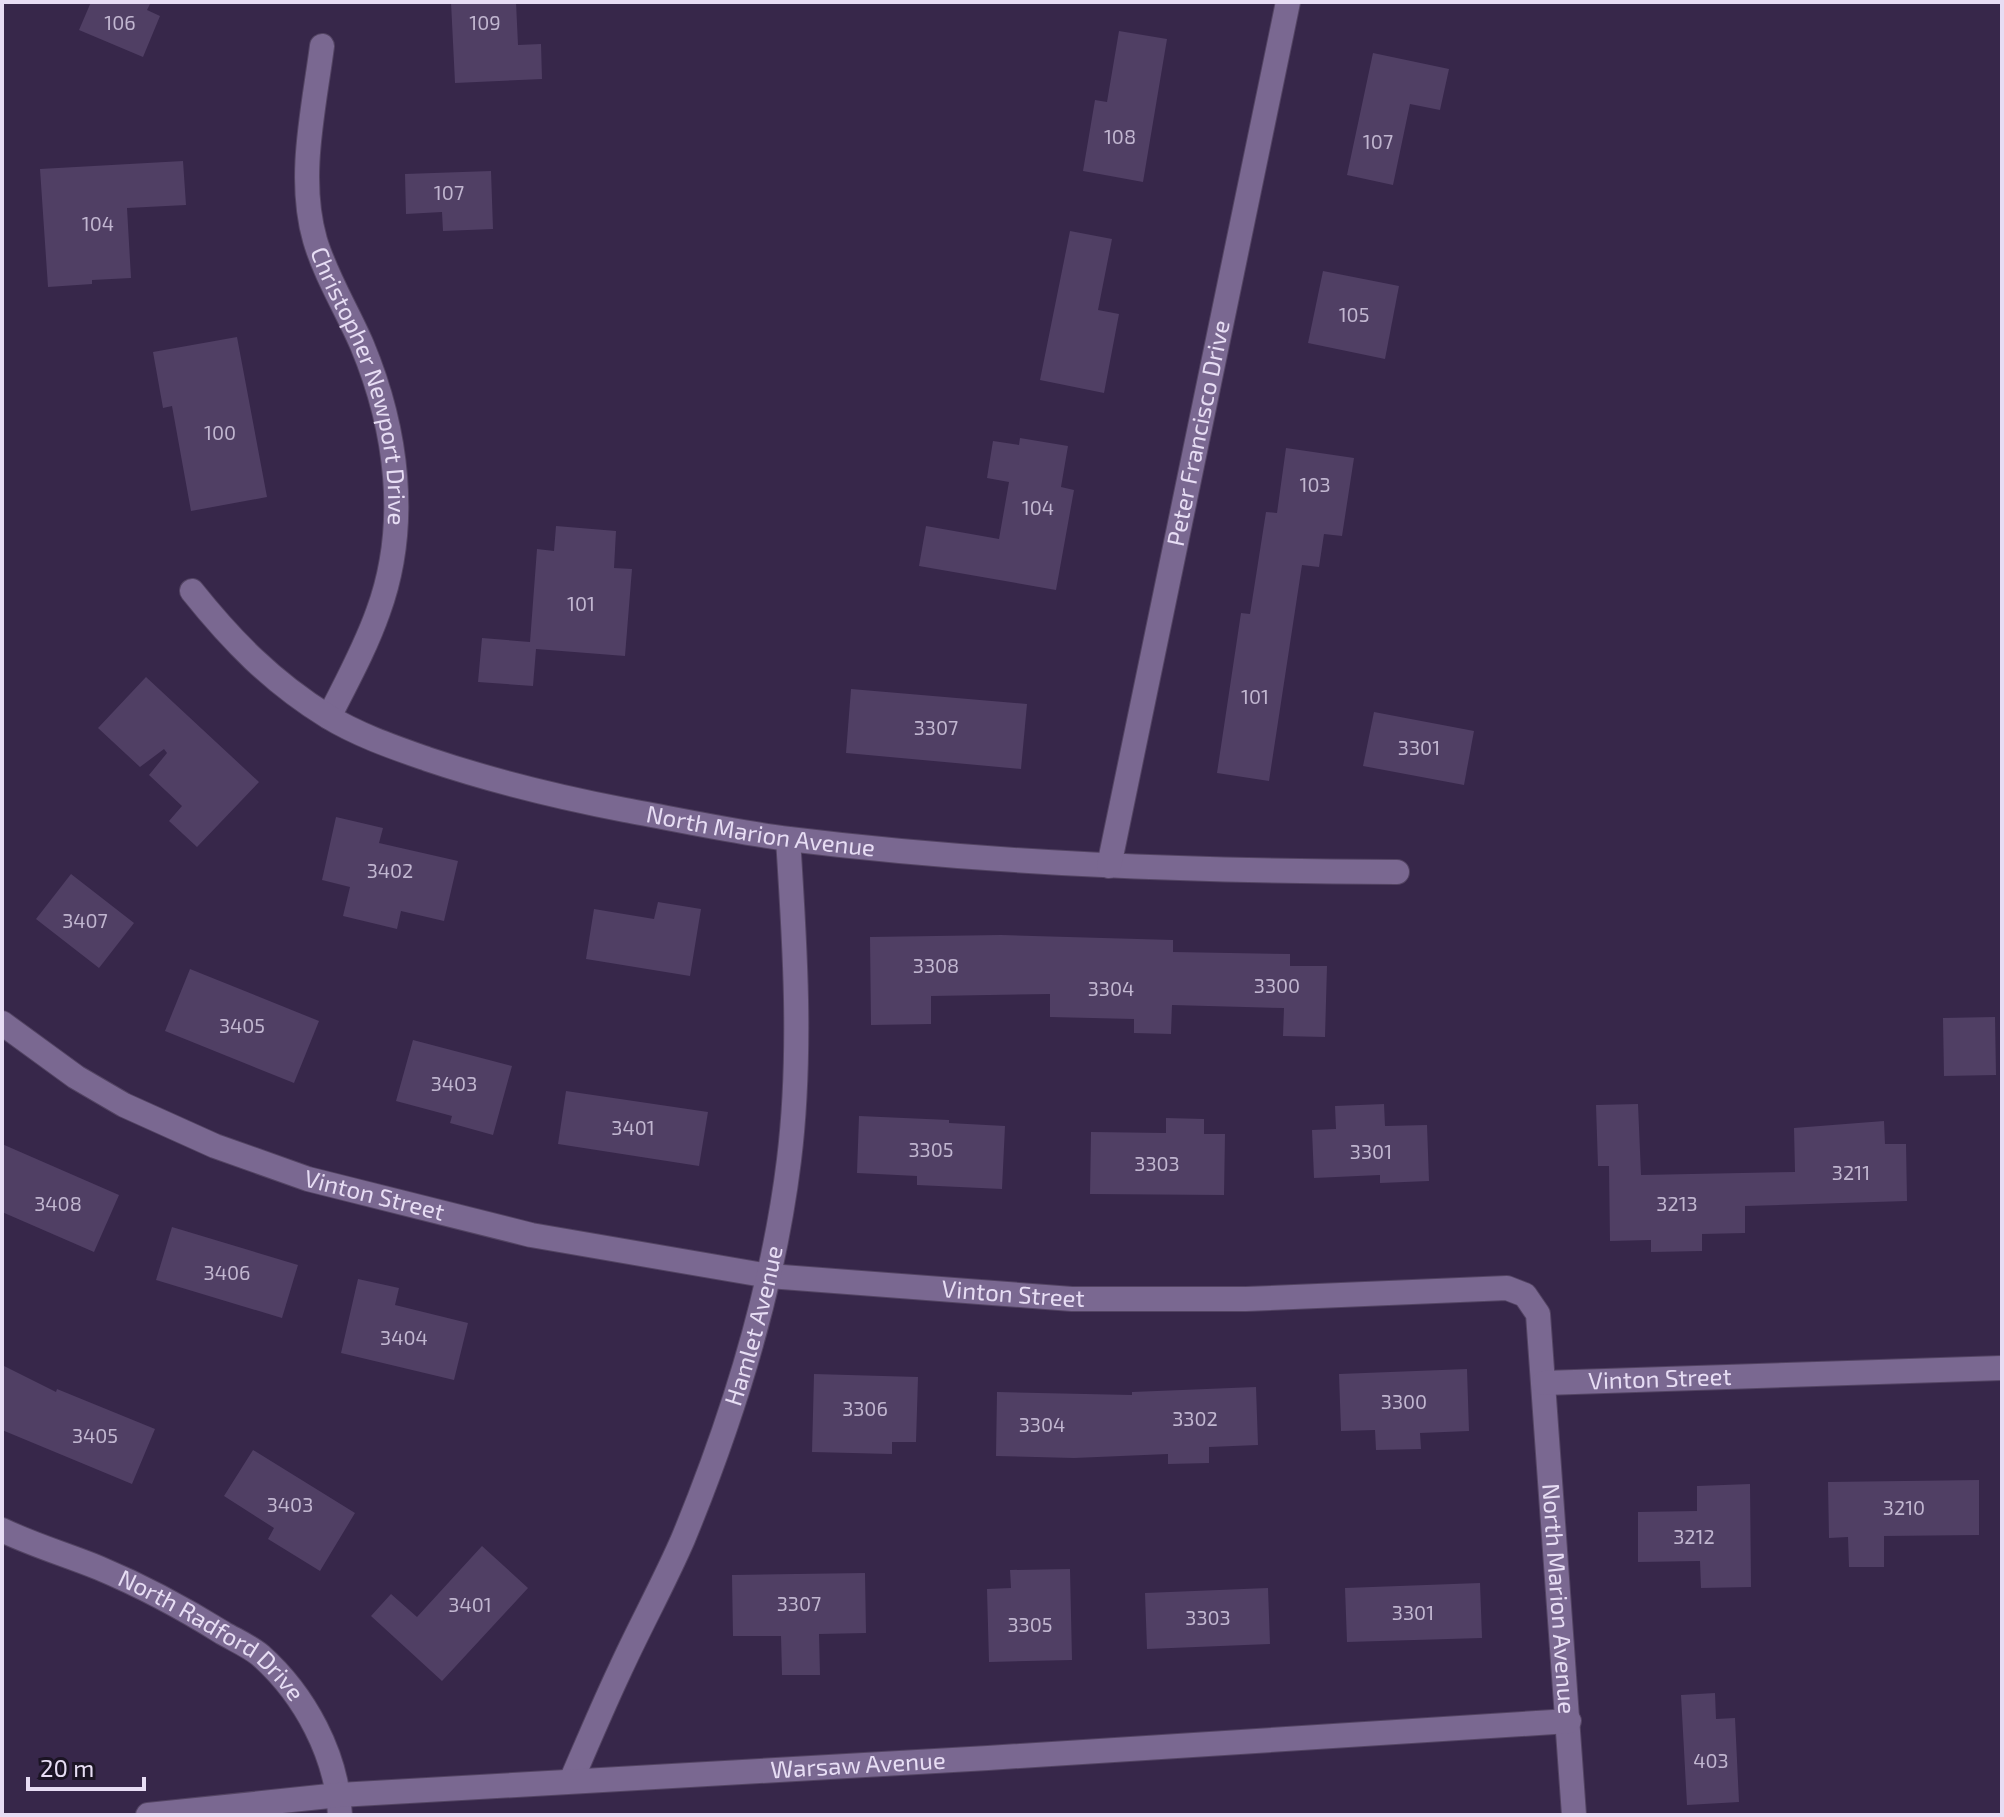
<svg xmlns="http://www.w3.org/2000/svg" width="2004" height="1817" font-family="'Exo 2',sans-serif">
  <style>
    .building { fill: #503f64 }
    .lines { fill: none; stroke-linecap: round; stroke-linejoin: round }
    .minor-casing { stroke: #534463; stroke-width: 26 }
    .minor { stroke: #7a6891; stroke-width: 24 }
    .labels { text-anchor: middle; stroke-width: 7; stroke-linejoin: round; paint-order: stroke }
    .number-label { font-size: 20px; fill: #c1b6d0 }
    .street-label { font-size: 24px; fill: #e7ddf4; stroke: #1b1424 }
  </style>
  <rect width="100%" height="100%" fill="#37274a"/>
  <g class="building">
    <path d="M91,2H151L147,10L160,16L143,57L79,30Z"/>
    <path d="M451,2H516L518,45L541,44L542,79L455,83Z"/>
    <path d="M1119,31L1167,39L1143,182L1083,171L1095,100L1107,102Z"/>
    <path d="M1373,53L1449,69L1440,110L1410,104L1393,185L1347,175Z"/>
    <path d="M183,161L186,205L127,208L131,278L92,280V284L48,287L40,169Z"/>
    <path d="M491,171L493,229L443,231L442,212L406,214L405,174Z"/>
    <path d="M1070,231L1112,239L1098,310L1119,314L1104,393L1040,380Z"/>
    <path d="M1323,271L1399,286L1385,359L1308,343Z"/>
    <path d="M237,337L267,497L191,511L172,406L163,408L153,352Z"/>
    <path d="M1020,438L1068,446L1061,487L1074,490L1056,590L919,566L926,526L999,539L1009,482L987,478L993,441L1019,445Z"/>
    <path d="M1286,448L1354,458L1342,536L1324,534L1319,567L1302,565L1269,781L1217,773L1241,613L1250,614L1266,512L1277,513Z"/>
    <path d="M556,526L616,531L614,568L632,569L625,656L536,649L533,686L478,682L482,638L530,642L537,549L554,551Z"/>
    <path d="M146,677L259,782L197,847L169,821L182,806L149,775L167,753L164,749L140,767L98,728Z"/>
    <path d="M851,689L1027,704L1021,769L846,753Z"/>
    <path d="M1374,712L1474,731L1464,785L1363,766Z"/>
    <path d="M336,817L383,828L379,843L458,861L444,921L401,911L397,929L343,916L350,887L322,880Z"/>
    <path d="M71,874L134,923L99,968L36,919Z"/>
    <path d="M658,902L701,909L690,976L586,959L594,909L654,919Z"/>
    <path d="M1001,935L1173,940V952L1290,954V966H1327L1325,1037L1283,1036L1284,1008L1172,1005L1171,1034L1134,1033V1019L1050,1017V994L931,996V1024L871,1025L870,937Z"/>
    <path d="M190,969L319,1021L294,1083L165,1031Z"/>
    <path d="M1995,1017L1996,1075L1944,1076L1943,1018Z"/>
    <path d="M413,1040L512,1066L493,1135L450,1123L452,1116L396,1101Z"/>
    <path d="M566,1091L708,1112L699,1166L558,1144Z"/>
    <path d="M1384,1104L1385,1126L1427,1125L1429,1181L1380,1183V1175L1314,1178L1312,1130L1336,1129L1335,1106Z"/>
    <path d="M1638,1104L1641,1175L1795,1172L1794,1128L1884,1121L1885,1144H1906L1907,1201L1745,1206V1233L1702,1234V1251L1651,1252V1240L1610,1241L1609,1166H1598L1596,1105Z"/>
    <path d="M859,1116L949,1120V1123L1005,1126L1002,1189L917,1185V1176L857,1173Z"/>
    <path d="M1166,1118L1204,1119V1134H1225L1224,1195L1090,1194L1091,1132L1166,1133Z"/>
    <path d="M2,1144L119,1195L94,1252L2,1212Z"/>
    <path d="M172,1227L298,1265L282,1318L156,1280Z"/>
    <path d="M358,1279L399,1288L395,1305L468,1323L454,1380L341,1353Z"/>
    <path d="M2,1365L56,1392L57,1389L155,1429L132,1484L2,1430Z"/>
    <path d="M1467,1369L1469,1431L1420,1433L1421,1449L1376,1450L1375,1430L1341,1431L1339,1374Z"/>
    <path d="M814,1374L918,1377L916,1442H892V1454L812,1452Z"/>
    <path d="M1256,1387L1258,1445L1209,1447V1463L1168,1464V1454L1074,1458L996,1456L997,1392L1132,1395V1392Z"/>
    <path d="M253,1450L355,1513L320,1571L268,1539L274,1528L224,1496Z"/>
    <path d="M1979,1480V1535L1884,1536V1567H1849L1848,1537L1829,1538L1828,1482Z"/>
    <path d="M1750,1484L1751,1587L1701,1588L1700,1561L1638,1562V1512L1697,1511V1486Z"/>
    <path d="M482,1546L528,1588L442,1681L371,1616L391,1594L417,1617Z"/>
    <path d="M1070,1569L1072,1660L989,1662L987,1589L1011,1588L1010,1570Z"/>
    <path d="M865,1573L866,1633L819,1634L820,1675H782L781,1636H733L732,1575Z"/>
    <path d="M1480,1583L1482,1638L1347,1642L1345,1588Z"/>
    <path d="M1268,1588L1270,1644L1147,1649L1145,1593Z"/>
    <path d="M1715,1693L1716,1719L1735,1718L1739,1802L1687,1805L1681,1695Z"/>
  </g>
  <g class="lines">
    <g class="minor-casing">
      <g id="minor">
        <path id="s1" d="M322,46C314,108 297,178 315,240C326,277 347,310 362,345C397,429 410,525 378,612C365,649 346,683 329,717"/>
        <path id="s2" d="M192,591C232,641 272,682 327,716C358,735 393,747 427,759C492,781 558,797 625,810C680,820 734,832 789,839C991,864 1194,871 1397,872"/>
        <path id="s3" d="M1109,866L1288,2"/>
        <path id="s4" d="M2,1023L76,1077L124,1105L215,1146L308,1179L531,1235L769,1276L1072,1299H1246L1507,1288L1525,1295L1538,1314L1574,1815"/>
        <path id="s5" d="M1544,1383L2002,1368"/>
        <path id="s6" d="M2,1530C33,1545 67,1555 99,1568C142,1586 183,1608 223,1633C235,1640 249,1646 260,1655C305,1695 337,1755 340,1815"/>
        <path id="s7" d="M571,1781C587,1744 603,1706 620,1670C640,1626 664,1583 683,1539C733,1418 773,1290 789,1160C802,1054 795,945 788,839"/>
        <path id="s8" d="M148,1815L339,1795L988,1758L1569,1721"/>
      </g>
    </g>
    <use href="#minor" class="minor"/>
  </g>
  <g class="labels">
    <g class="number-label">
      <text x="120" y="30">106</text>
      <text x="485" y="30">109</text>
      <text x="1120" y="144">108</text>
      <text x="1378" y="149">107</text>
      <text x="449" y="200">107</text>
      <text x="98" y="231">104</text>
      <text x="1354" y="322">105</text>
      <text x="220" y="440">100</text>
      <text x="1315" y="492">103</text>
      <text x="1038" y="515">104</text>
      <text x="581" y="611">101</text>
      <text x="1255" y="704">101</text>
      <text x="936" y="735">3307</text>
      <text x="1419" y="755">3301</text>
      <text x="390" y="878">3402</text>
      <text x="85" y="928">3407</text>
      <text x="936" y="973">3308</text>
      <text x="1277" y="993">3300</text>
      <text x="1111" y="996">3304</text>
      <text x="242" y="1033">3405</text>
      <text x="454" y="1091">3403</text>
      <text x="633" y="1135">3401</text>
      <text x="931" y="1157">3305</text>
      <text x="1371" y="1159">3301</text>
      <text x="1157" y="1171">3303</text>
      <text x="1851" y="1180">3211</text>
      <text x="58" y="1211">3408</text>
      <text x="1677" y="1211">3213</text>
      <text x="227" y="1280">3406</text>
      <text x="404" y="1345">3404</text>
      <text x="1404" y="1409">3300</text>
      <text x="865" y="1416">3306</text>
      <text x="1195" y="1426">3302</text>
      <text x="1042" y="1432">3304</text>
      <text x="95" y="1443">3405</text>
      <text x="290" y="1512">3403</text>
      <text x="1904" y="1515">3210</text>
      <text x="1694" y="1544">3212</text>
      <text x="799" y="1611">3307</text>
      <text x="470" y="1612">3401</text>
      <text x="1413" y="1620">3301</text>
      <text x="1208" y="1625">3303</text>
      <text x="1030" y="1632">3305</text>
      <text x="1711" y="1768">403</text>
    </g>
    <g class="street-label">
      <text dy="8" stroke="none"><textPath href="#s1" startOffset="350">Christopher Newport Drive</textPath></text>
      <text dy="8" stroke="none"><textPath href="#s3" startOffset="442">Peter Francisco Drive</textPath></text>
      <text dy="8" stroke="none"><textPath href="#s2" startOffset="636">North Marion Avenue</textPath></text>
      <text dy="8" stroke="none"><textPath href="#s4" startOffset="414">Vinton Street</textPath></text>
      <text dy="8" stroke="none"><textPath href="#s4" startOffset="1062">Vinton Street</textPath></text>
      <text dy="8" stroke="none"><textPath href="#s7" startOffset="492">Hamlet Avenue</textPath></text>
      <text dy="8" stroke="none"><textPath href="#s5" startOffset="116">Vinton Street</textPath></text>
      <text dy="8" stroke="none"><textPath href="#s4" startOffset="1884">North Marion Avenue</textPath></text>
      <text dy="8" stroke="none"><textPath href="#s6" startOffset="236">North Radford Drive</textPath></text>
      <text dy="8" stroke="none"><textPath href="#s8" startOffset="712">Warsaw Avenue</textPath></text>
    </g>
  </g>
  <rect width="2004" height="1817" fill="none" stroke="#e7ddf4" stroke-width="8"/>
  <path d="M28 1777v12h116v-12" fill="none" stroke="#e7ddf4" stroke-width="4"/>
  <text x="40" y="1777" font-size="24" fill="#e7ddf4" stroke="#1b1424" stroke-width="6" paint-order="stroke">20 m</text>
</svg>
